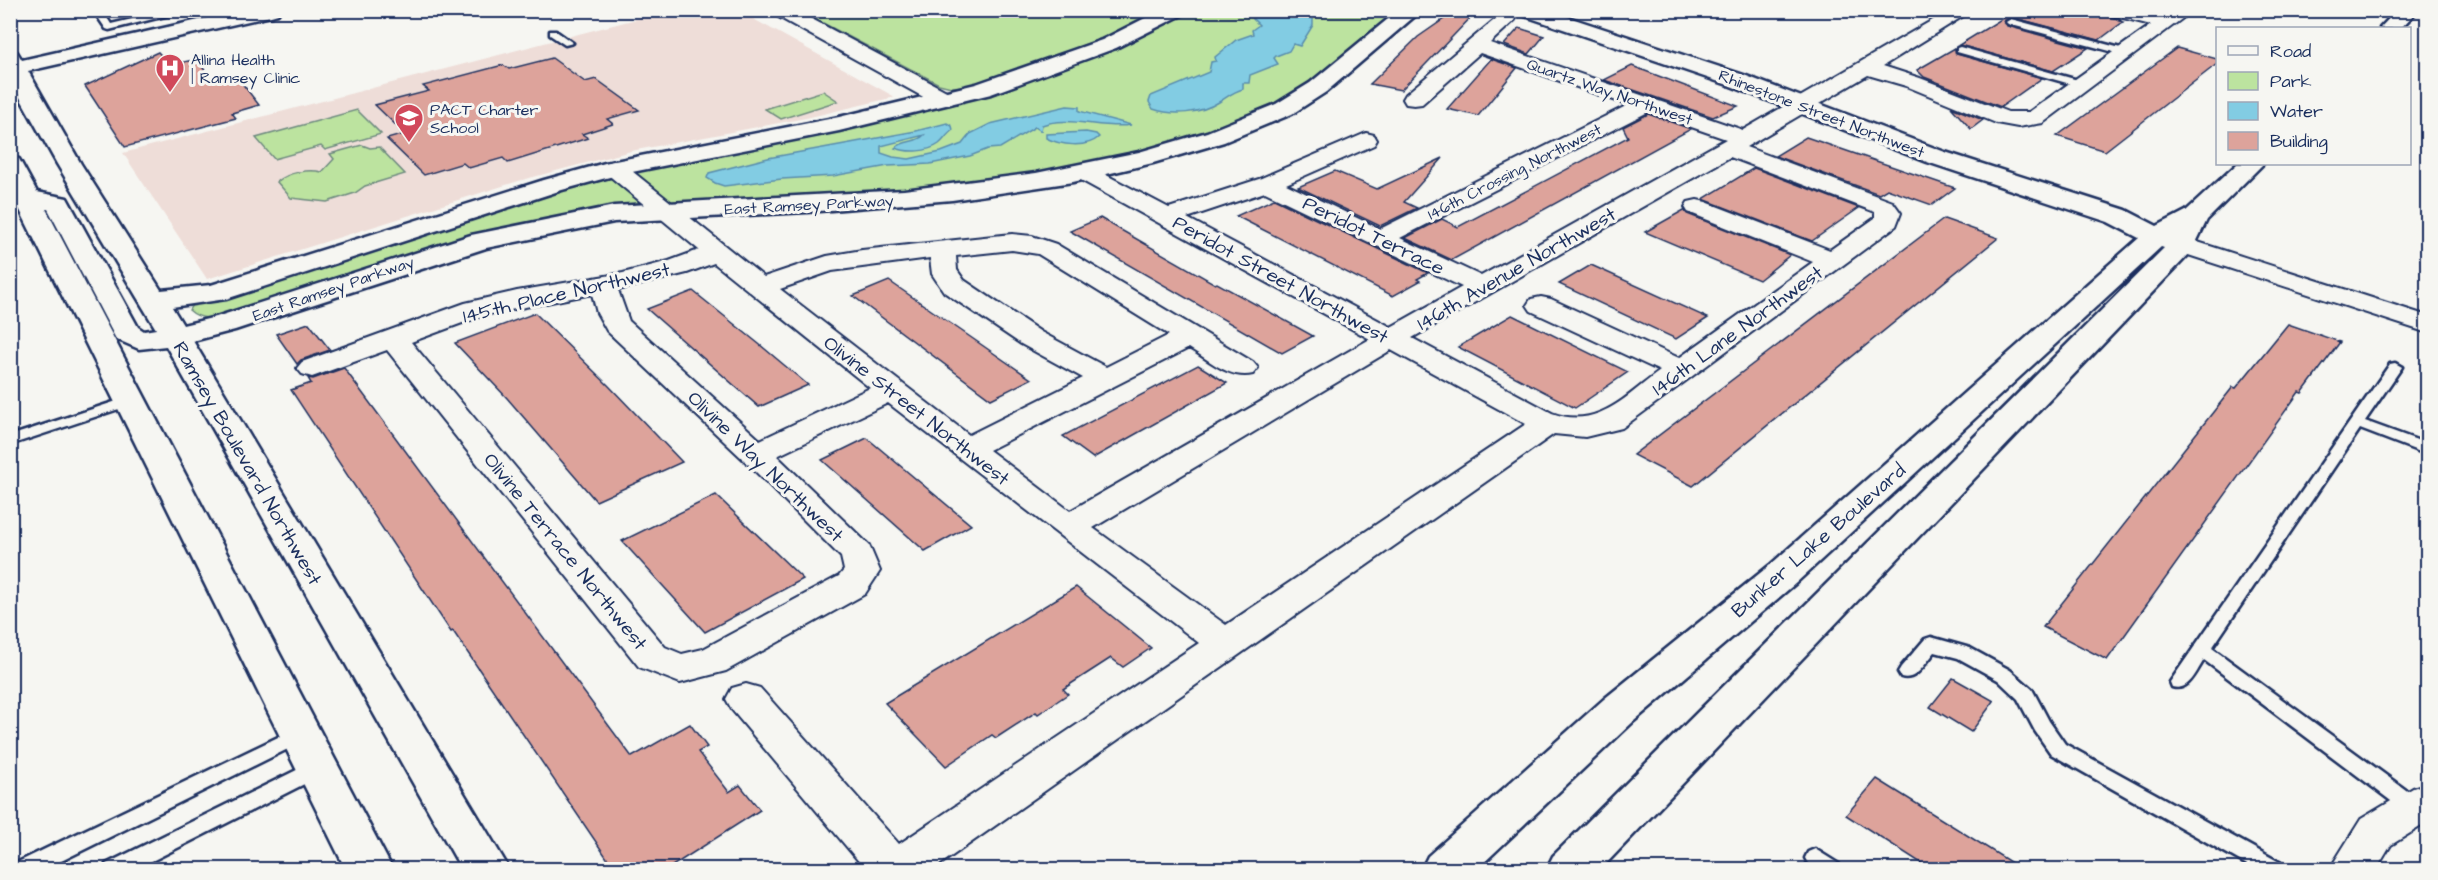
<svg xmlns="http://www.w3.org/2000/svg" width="2438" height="880" font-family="'Architects Daughter',sans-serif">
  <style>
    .built { fill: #eeddd8 }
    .green { fill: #bce39f; stroke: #6c897e; stroke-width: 1.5 }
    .water { fill: #82cce3; stroke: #598dae; stroke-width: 1.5 }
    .building { fill: #dda39b; stroke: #1b2f5e; stroke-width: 1.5 }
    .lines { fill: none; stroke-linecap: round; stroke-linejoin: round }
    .lane-casing { stroke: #1b2f5e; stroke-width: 5 }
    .street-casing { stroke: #1b2f5e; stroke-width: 4 }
    .secondary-casing { stroke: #1b2f5e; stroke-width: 5 }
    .lane { fill: #f6f6f2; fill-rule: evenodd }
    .street { fill: #f6f6f2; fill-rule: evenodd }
    .secondary { fill: #f6f6f2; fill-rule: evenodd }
    .labels { text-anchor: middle; stroke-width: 6; stroke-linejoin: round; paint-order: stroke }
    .far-poi-label { font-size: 16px; fill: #1b2f5e; stroke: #f6f6f2; text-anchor: start }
    .far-street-label { font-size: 16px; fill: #1b2f5e; stroke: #f6f6f2 }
    .street-label { font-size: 20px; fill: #1b2f5e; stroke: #f6f6f2 }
  </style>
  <rect width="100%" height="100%" fill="#f6f6f2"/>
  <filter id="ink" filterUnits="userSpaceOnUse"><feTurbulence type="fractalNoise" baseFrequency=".0167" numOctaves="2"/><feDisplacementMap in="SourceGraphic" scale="12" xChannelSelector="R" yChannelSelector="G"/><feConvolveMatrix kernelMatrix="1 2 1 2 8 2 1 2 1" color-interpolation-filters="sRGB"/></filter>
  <g filter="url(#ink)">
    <path class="built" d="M667,11H739L895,97L806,118L631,151L522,180L207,279L123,153Z"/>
    <g class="green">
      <path d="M800,11H1159L1134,25L1046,60L966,86L951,87L939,84Z"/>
      <path d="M1184,11H1403L1293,97L1243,122L1127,159L943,188L618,210L237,314C219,317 203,323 189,310L193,303L539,195L668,161L911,111Z"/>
      <path d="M823,91L838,101L781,119L765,109Z"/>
      <path d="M357,110L381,134L325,150L321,146L274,159L256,138Z"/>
      <path d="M362,145L370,148L379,147L405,174L365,186L355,193L327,202L291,198L277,182C288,172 308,169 322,172L334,159L330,154Z"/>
    </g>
    <g class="water">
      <path d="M1250,11H1313V25L1300,46L1293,44L1289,51L1276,56L1274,58L1278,64L1250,75L1249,83H1243V89C1234,91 1227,97 1219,102C1200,114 1173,116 1153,109L1149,102L1151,96L1209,72L1211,62L1216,61L1215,57L1236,40L1253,34L1252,30L1259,25L1253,19Z"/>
      <path d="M1067,106L1079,107V111L1131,125C1102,130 1070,115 1042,125L1041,131L1035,127L1000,148L988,149L970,156L930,164L888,166L833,176L782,179L724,186L715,183L707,178L709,173L768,158L916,131L947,123L952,126L953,130C947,134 944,140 939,144C928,152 908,153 895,148C904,140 917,143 924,135L881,146V153L893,157L909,159L941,152L962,144L970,134L990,124Z"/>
      <path d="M1086,132L1096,134L1099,137C1086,149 1060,145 1046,138V134Z"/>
    </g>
    <g class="building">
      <path d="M1457,10H1478L1401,90L1370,84L1418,37Z"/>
      <path d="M2016,10H2084L2121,20L2119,21L2123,22L2099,40L2012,17L2005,20L2007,26L2088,48L2053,71L1959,45Z"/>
      <path d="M1519,28L1544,36L1529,54L1504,45Z"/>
      <path d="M1955,48L1956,54L2042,78L2001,107L1924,77L1917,70Z"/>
      <path d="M2177,48L2217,59V64L2105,151L2057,136Z"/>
      <path d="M158,52L170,65L193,60L201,65L209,76L238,78L259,105L232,113L236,118L125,147L85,86Z"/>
      <path d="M552,58L585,82L596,79L639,110L607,119L613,124L582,134L588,138L508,163L503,158L469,168L463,163L424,175L387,139L405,134L375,105L429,91L423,86L503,65L509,69Z"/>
      <path d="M1491,59L1517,68L1478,116L1447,109Z"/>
      <path d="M1632,66L1738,106L1713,117L1604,80Z"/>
      <path d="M1951,107L1983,120L1971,129Z"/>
      <path d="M1648,114L1691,129L1452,260L1405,238L1442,219L1458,227L1628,137L1623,127Z"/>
      <path d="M1806,137L1955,188L1932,205L1887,189L1879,194L1775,156Z"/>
      <path d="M1443,158L1404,202L1417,208L1380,226L1298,187L1335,171L1377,189Z"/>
      <path d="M1754,168L1859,208L1812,241L1703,199Z"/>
      <path d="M1274,199L1428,273L1417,279L1420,281L1393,296L1236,216Z"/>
      <path d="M1684,210L1687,214L1790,255L1759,280L1645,232Z"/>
      <path d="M1100,218L1215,284L1217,283L1313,336L1282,353L1070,231Z"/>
      <path d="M1944,219L1998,238L1693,486L1633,455Z"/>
      <path d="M1591,265L1708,318L1676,339L1559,284Z"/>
      <path d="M889,281L979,343L1031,379L991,399L853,296Z"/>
      <path d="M693,291L759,344L808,385L759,407L647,309Z"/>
      <path d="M535,313L609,386L682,462L596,501L507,398L455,343Z"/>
      <path d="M1512,315L1628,372L1575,408L1458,347Z"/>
      <path d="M309,323L330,350L301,360L297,364L276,334Z"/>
      <path d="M2288,324L2340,342L2302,393L2299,392L2107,660L2043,627L2233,387L2236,388Z"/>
      <path d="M1198,365L1227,383L1093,458L1063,436Z"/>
      <path d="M344,368L632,757L690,724L707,747L698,752L729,792L740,785L760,810L666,870H615L453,631L451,632L291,390L311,383L308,378L313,379Z"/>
      <path d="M867,438L971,525L925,551L822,460Z"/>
      <path d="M716,495L803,579L705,632L622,541Z"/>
      <path d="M1076,587L1151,648L1123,667L1111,658L1063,689L1068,694L1038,714L1036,712L996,738L992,735L946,766L885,703Z"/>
      <path d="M1953,678L1994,701L1971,732L1930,707Z"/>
      <path d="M1877,779L2023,870H1932L1846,815Z"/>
    </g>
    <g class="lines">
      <g class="lane-casing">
        <g id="lane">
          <path d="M93,10H102L111,24L171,10H189L109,30L106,29Z"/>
          <path d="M2011,19L2128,50L2130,52L2125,55L2008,24L2006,22Z"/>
          <path d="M550,31H556L573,43L565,45L550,35Z"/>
          <path d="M1960,47L2085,82L2086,84L2081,87L1957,52V48Z"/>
          <path d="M2395,363L2402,367L2365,421L2428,444V455L2360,429L2212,648L2421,801L2424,807L2421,813L2414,815L2407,813L2204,660C2196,672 2189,692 2172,687L2170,682L2390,364Z"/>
          <path d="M132,396L137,397L139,400L137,403L10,445V436Z"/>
          <path d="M1931,637L1970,648L2010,670L2032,689L2049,721L2065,744L2283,864L2286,870H2256L2051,754L2035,731L2018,699L1998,680L1958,658L1935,652C1926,662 1916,682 1901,677L1898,672L1901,667L1925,639Z"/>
          <path d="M301,726L308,729L311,734L308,739L43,870H11L14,864Z"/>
          <path d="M317,760L324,762L327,768L324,774L134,870H103L106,864Z"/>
          <path d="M1815,849L1839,864L1842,870C1827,870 1812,874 1805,858L1808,852Z"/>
        </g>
      </g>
      <g class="street-casing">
        <g id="street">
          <path d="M771,10H795L952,94L955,99L952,104L944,105L936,104L773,14Z"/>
          <path d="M1950,10H1973L1883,66L1920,78L2008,112H2029L2151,25L2107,14L2105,10H2138L2163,17L2174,12L2181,14L2183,18L2043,123L2018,127L1996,123L1906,86L1868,75L1746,147L1893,202L1901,213L1896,226L1622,428L1585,437L1554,434L932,870H866L732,710L726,699L732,688L746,684L760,688L899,844L1199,643L888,403L777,456L869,545L880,571L865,594L726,671L680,683L639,667L387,350L312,377L302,374L297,368L302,362L465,303L517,291L623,273L669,261L699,250L606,173L602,168L606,163L614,161L622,163L764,277L827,256L862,250L1012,234L1032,236L1056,244L1253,362L1258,368L1253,374C1230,380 1208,359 1189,348L989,450L1070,511L1370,339L1077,178L1073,173L1077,168L1085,166L1093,168L1169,208L1259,179L1366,133L1374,135L1377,140L1374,145L1286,184L1380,229L1628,105L1480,53L1422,104L1414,105L1406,104L1403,99L1406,94L1499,16H1513L1515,20L1490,43L1743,130ZM1648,112L1726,139L1481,276L1400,238ZM1730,157L1875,212V218L1830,250L1706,202L1697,200L1688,202L1685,207L1688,212L1813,262L1679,358L1551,299L1541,297L1531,299L1527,305L1531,311L1660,371C1626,396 1597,430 1552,413L1412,338ZM1265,192L1462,287L1391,327L1187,218ZM1012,250L1038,254L1169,335L1106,367L1041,332L964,280L957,270L956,256ZM930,258L932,274L944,292L1021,344L1083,378L969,435L780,289L832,271ZM714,263L870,388L760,440L629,321L618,290L687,273ZM592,294L597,313L607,331L745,461L841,557L844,570L839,576L703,649L682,654L665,647L411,342L484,315ZM1391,350L1526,424L1226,625L1093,528Z"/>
          <path d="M2182,237L2428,316V333L2173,250L2169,245L2173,240Z"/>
          <path d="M2428,783V822L2391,845L2376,870H2329L2361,819L2413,788Z"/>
        </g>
      </g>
      <g class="secondary-casing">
        <g id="secondary">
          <path d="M243,10H280L278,14L271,16L28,71L81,164L161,290L211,285L544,180L605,163L839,117L976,84L1102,40L1161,10H1186L1184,14L1116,48L991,94L839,131L617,175L562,190L226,299L172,307L183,325L216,317L471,235L614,206L904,190L1036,173L1139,152L1207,132L1276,104L1310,83L1399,10H1422L1326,92L1292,114L1224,142L1153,163L1073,182L952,200L807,212L614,222L486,248L235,330L193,341L510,870H462L166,346L139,349L116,339L48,209H46L393,870H346L10,190V157L19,159L37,192L67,198L138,327L144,331L156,329L57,164L17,92L10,78V50L17,52L22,60Z"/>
          <path d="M1517,10H1547L1744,75L1945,152L2126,210L2157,226L2186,211L2237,164H2263L2207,220L2192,251L1600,870H1546L1553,856L2164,248L2161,247L1796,583L1634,721L1476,870H1421L1428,856L1604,699L1770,565L2139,238L2108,222L1927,162L1728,85L1519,14Z"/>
          <path d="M2397,10H2418L2401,28H2380Z"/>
        </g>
      </g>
      <use href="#lane" class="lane"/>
      <use href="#street" class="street"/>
      <use href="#secondary" class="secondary"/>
    </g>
  </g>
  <defs>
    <g id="hospital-pin" transform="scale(1.5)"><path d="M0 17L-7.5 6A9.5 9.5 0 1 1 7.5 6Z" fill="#d1495b" stroke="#f6f6f2"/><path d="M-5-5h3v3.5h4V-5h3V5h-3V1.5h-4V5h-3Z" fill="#fff"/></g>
    <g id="school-pin" transform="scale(1.5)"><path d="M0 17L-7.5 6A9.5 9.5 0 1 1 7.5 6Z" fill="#d1495b" stroke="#f6f6f2"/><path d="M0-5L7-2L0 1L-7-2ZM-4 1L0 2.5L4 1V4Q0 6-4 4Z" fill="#fff"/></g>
  </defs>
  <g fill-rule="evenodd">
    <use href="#hospital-pin" x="170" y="68"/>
    <use href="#school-pin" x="409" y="118"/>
  </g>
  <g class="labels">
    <g class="far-poi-label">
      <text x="191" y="65">Allina Health<tspan x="191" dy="18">| Ramsey Clinic</tspan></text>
      <text x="430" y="115">PACT Charter<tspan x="430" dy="18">School</tspan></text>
    </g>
    <g class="far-street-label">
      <text transform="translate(1610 91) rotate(19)" y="6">Quartz Way Northwest</text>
      <text transform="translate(1822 113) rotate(21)" y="6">Rhinestone Street Northwest</text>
      <text transform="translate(1514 171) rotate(-27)" y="6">146th Crossing Northwest</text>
      <text transform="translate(809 204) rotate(-3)" y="6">East Ramsey Parkway</text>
      <text transform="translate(333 288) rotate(-19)" y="6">East Ramsey Parkway</text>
    </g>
    <g class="street-label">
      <text transform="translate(1374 235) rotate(26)" y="7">Peridot Terrace</text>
      <text transform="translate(1516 268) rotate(-30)" y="7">146th Avenue Northwest</text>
      <text transform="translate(1281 279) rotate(29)" y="7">Peridot Street Northwest</text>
      <text transform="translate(566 292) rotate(-13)" y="7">145th Place Northwest</text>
      <text transform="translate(1737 330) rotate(-36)" y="7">146th Lane Northwest</text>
      <text transform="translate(917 410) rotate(38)" y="7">Olivine Street Northwest</text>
      <text transform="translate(248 463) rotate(60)" y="7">Ramsey Boulevard Northwest</text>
      <text transform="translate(766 466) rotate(44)" y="7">Olivine Way Northwest</text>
      <text transform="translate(1818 540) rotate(-41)" y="7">Bunker Lake Boulevard</text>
      <text transform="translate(566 551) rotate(51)" y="7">Olivine Terrace Northwest</text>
    </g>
  </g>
  <rect width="2438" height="880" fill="none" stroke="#f6f6f2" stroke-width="36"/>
  <rect x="18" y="18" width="2402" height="844" fill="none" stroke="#1b2f5e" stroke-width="2" filter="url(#ink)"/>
  <rect x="2216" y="27" width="195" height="138" fill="#f6f6f2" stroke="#9ea6b7" stroke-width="1.5"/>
  <rect x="2228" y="46" width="30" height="9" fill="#f6f6f2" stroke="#9ea6b7" stroke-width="1.5"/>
  <text x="2270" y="57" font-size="18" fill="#1b2f5e">Road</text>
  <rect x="2228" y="72" width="30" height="18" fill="#bce39f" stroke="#9ea6b7" stroke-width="1.5"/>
  <text x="2270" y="87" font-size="18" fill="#1b2f5e">Park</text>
  <rect x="2228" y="102" width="30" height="18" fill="#82cce3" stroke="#9ea6b7" stroke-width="1.5"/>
  <text x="2270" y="117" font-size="18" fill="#1b2f5e">Water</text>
  <rect x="2228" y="132" width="30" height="18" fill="#dda39b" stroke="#9ea6b7" stroke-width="1.5"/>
  <text x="2270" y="147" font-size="18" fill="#1b2f5e">Building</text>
</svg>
